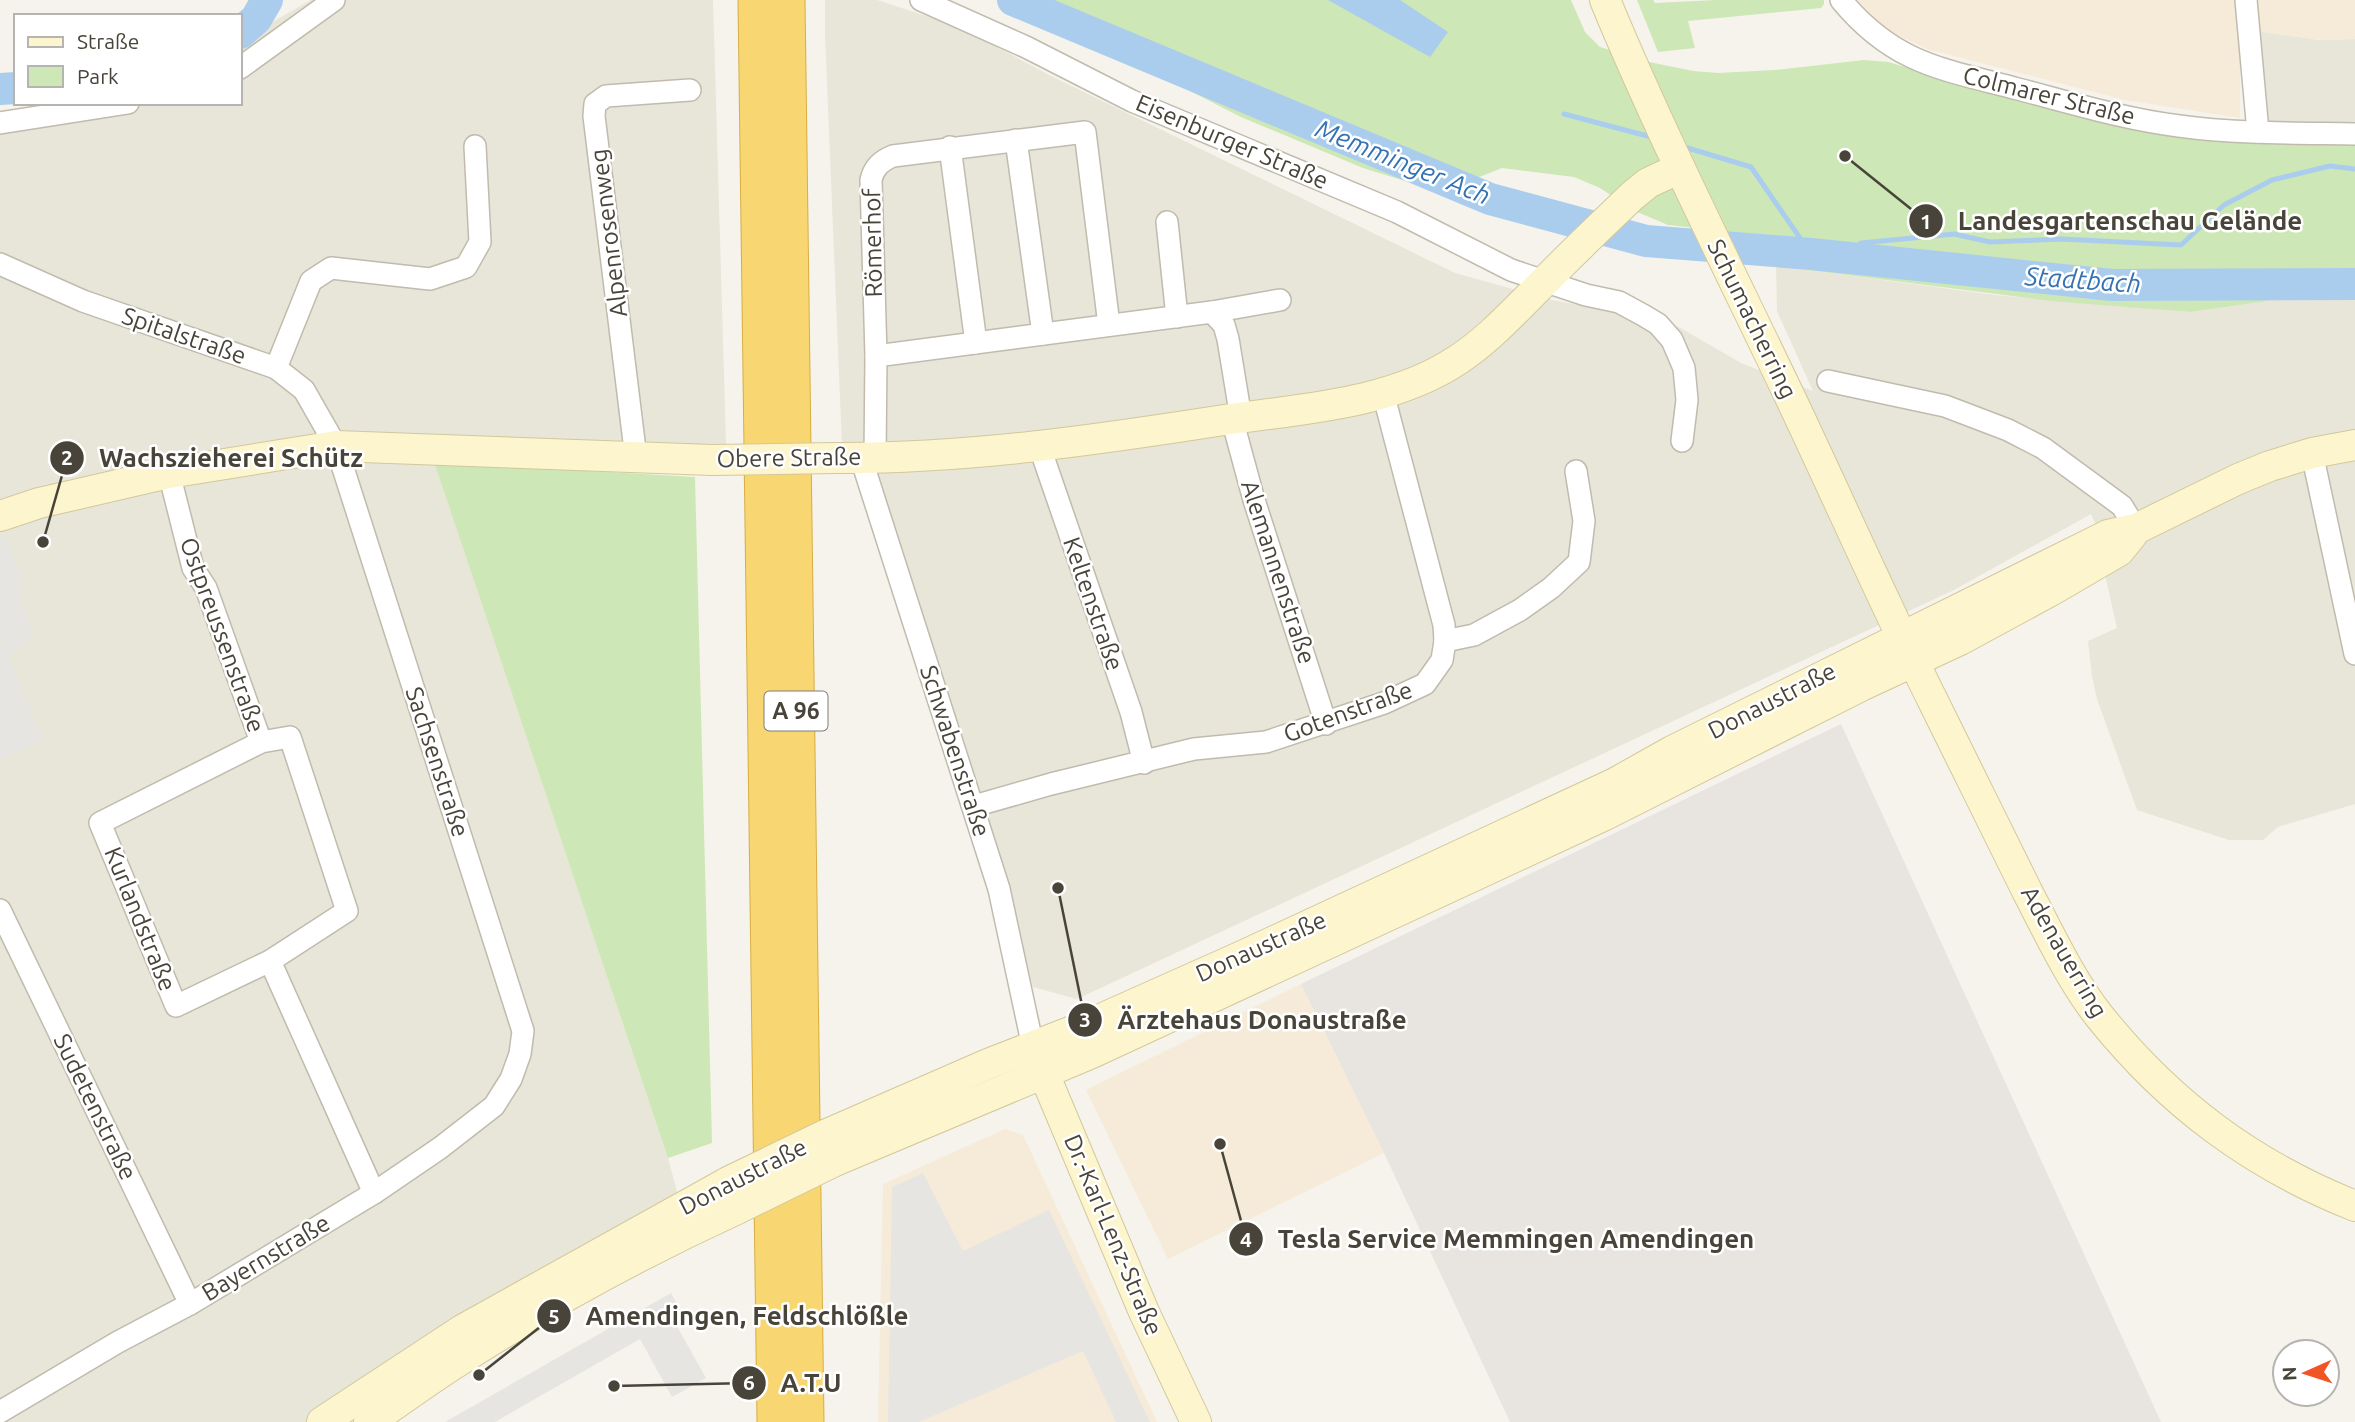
<svg xmlns="http://www.w3.org/2000/svg" width="2355" height="1422" font-family="Ubuntu,sans-serif">
  <style>
    .residential { fill: #e8e5d9 }
    .commercial { fill: #f5ebd8 }
    .industrial { fill: #e8e4df }
    .green { fill: #cde7b6 }
    .parking { fill: #e7e5e2 }
    .water { fill: #aacdee }
    .lines { fill: none; stroke-linecap: round; stroke-linejoin: round }
    .stream { stroke: #aacdee; stroke-width: 5 }
    .river { stroke: #aacdee; stroke-width: 32 }
    .street-casing { stroke: #c0bbad; stroke-width: 24 }
    .secondary-casing { stroke: #d2c89c; stroke-width: 32 }
    .highway-casing { stroke: #d8ad42; stroke-width: 39 }
    .street { stroke: #fff; stroke-width: 21 }
    .secondary { stroke: #fdf5cd; stroke-width: 30 }
    .highway { stroke: #f8d772; stroke-width: 37 }
    .secondary-bridge-casing { stroke: #d2c89c; stroke-width: 32; stroke-linecap: butt }
    .secondary-bridge { stroke: #fdf5cd; stroke-width: 30 }
    .labels { text-anchor: middle; stroke-width: 5; stroke-linejoin: round; paint-order: stroke }
    .shield { fill: #fff; stroke: #807c74; stroke-width: 2 }
    .shield-label { font-size: 23px; font-weight: bold; fill: #494439 }
    .street-label { font-size: 24px; fill: #494439; stroke: #fff }
    .water-label { font-size: 26px; font-style: italic; fill: #3572b2; stroke: #fff }
    .leader { fill: none; stroke: #494439; stroke-width: 2.5 }
    .callout-dot { fill: #494439; stroke: #fff; stroke-width: 2.5 }
    .mark-label { font-size: 21px; text-anchor: middle; font-weight: bold; fill: #fff }
    .callout-label { font-size: 26px; text-anchor: middle; font-weight: bold; fill: #494439; stroke: #fff; stroke-width: 5; stroke-linejoin: round; paint-order: stroke }
  </style>
  <rect width="100%" height="100%" fill="#f5f3eb"/>
  <g class="residential">
    <path d="M311,0H713L726,445L431,441L434,462L668,1158L679,1199L317,1422H0V119L111,103H240V47L267,25Z"/>
    <path d="M825,0H877L960,27L1051,76L1455,273L1552,300L1670,322L1741,363L1813,391L1777,311L1776,262L1808,270L1995,295L2190,312L2256,303L2289,293L2355,290V804L2278,827L2263,840H2229L2137,810L2097,699L2092,676L2088,641L2117,628L2105,574L2115,571L2091,514L1954,590L1077,999L1033,987L977,784L866,443L842,445L825,34Z"/>
    <path d="M2257,31L2320,40L2355,39V125L2269,124Z"/>
  </g>
  <g class="commercial">
    <path d="M1858,0H2355V39L2320,40L2250,30L2240,37V118L2125,100L1927,49L1894,33L1878,21Z"/>
    <path d="M1301,984L1384,1153L1168,1259L1086,1090Z"/>
    <path d="M1005,1129L1023,1135L1157,1422H878L883,1184Z"/>
  </g>
  <path class="industrial" d="M1841,724L2161,1422H1510L1384,1153L1301,984Z"/>
  <g class="green">
    <path d="M1012,0H1571L1585,32L1600,47L1644,61L1693,71L1718,73L1775,70L1864,60L1888,62L1929,74L2211,139L2264,144H2355V290L2289,293L2262,302L2190,312L2051,301L1808,270L1771,260L1738,233L1668,225L1635,211L1600,188L1574,177L1502,168L1469,181L1428,188L1363,168L1241,117Z"/>
    <path d="M1637,0H1653L1655,3L1717,0H1824V4L1821,8L1688,21L1695,48L1658,52Z"/>
    <path d="M434,462L695,477L712,1143L668,1158Z"/>
  </g>
  <g class="parking">
    <path d="M5,537L23,582L20,598L33,638L8,654L43,739L0,760V647L3,643L0,637V539Z"/>
    <path d="M923,1173L963,1251L1049,1210L1150,1422H1116L1083,1351L919,1422H888L892,1187Z"/>
    <path d="M671,1293L678,1306L669,1312L706,1378L672,1397L640,1339L495,1422H445Z"/>
  </g>
  <path class="water" d="M1328,0H1400L1448,32L1430,57Z"/>
  <g class="lines">
    <g class="stream">
      <path d="M1564,114L1655,138"/>
      <path d="M1681,146L1751,167L1811,254"/>
      <path d="M1842,257L1861,243L1954,234L1990,242L2061,239L2181,245L2224,205L2272,180L2330,166L2355,169"/>
    </g>
    <g class="river">
      <path d="M1013,0L1490,199L1646,241L1811,254L2112,285L2355,284"/>
      <path d="M240,33L256,19L267,0"/>
      <path d="M0,89L16,88"/>
    </g>
    <g class="street-casing">
      <g id="street">
        <path d="M921,0L1026,47L1132,101L1397,212L1511,270L1586,295L1619,302L1643,315L1658,324L1672,340L1684,368L1687,400L1682,441"/>
        <path d="M1841,0C1894,64 1942,69 2018,89C2071,103 2124,119 2179,126C2237,134 2296,133 2355,134"/>
        <path d="M2246,0L2258,132"/>
        <path d="M240,68L334,0"/>
        <path d="M0,123L128,103"/>
        <path d="M1016,140L1043,334"/>
        <path d="M950,147L976,343"/>
        <path d="M1167,222L1177,317"/>
        <path d="M0,264L83,301L276,368L304,390L336,446L523,1031L520,1054L511,1079L494,1106L440,1148L374,1193L190,1304L118,1342L0,1412"/>
        <path d="M1212,312L1280,300"/>
        <path d="M876,356L871,180C874,167 881,161 893,156L1085,132L1109,325"/>
        <path d="M276,368L311,281L331,268L430,279L466,267L480,242L475,146"/>
        <path d="M1828,381L1945,406L2008,430L2043,448L2122,506L2136,529"/>
        <path d="M1232,419L1254,500L1326,724"/>
        <path d="M1039,445L1131,712L1144,763"/>
        <path d="M2312,453L2355,654"/>
        <path d="M875,457L876,356L1212,312L1224,325L1228,339L1241,418"/>
        <path d="M636,458L594,116L595,104L606,96L690,90"/>
        <path d="M861,458L999,889L1033,1047"/>
        <path d="M169,473L193,568L206,588L261,742L290,737L347,911L270,961L176,1006L100,823L261,742"/>
        <path d="M1445,641L1474,635L1520,610L1551,588L1579,562L1584,521L1576,471"/>
        <path d="M974,806L1051,784L1194,749L1266,742L1384,703L1425,684L1442,660L1445,641L1444,625L1383,393"/>
        <path d="M0,910L190,1304"/>
        <path d="M270,961L374,1193"/>
      </g>
    </g>
    <g class="secondary-casing">
      <g id="secondary">
        <path d="M1605,0C1661,135 1727,265 1790,397C1838,498 1883,601 1933,701C1964,764 1996,828 2027,891C2049,933 2070,979 2100,1017C2170,1104 2252,1165 2355,1206"/>
        <path d="M834,458C964,459 1096,440 1224,420C1301,409 1393,404 1459,359C1491,338 1517,308 1545,281C1573,252 1603,224 1632,196L1648,183L1680,168"/>
        <path d="M0,516L39,503L169,473L336,446L712,460"/>
        <path d="M1037,1057L1144,1312L1196,1422"/>
        <path d="M825,1135L988,1064L1085,1026L1242,956L1615,783L1672,751L2108,535L2136,529L2238,479L2270,466L2312,453L2355,445"/>
        <path d="M835,1161L1092,1053L1603,816L1861,686L1960,640L2054,589L2119,551L2132,535"/>
        <path d="M322,1422L462,1330L728,1182"/>
        <path d="M369,1422C399,1402 427,1381 457,1362C546,1305 641,1253 737,1209"/>
      </g>
    </g>
    <g class="highway-casing">
      <g id="highway">
        <path d="M757,0L776,1422"/>
        <path d="M786,0L805,1422"/>
      </g>
    </g>
    <use href="#street" class="street"/>
    <use href="#secondary" class="secondary"/>
    <use href="#highway" class="highway"/>
    <g class="secondary-bridge-casing">
      <g id="secondary-bridge">
        <path d="M712,460L834,458"/>
        <path d="M728,1182L825,1135"/>
        <path d="M737,1209L835,1161"/>
      </g>
    </g>
    <use href="#secondary-bridge" class="secondary-bridge"/>
  </g>
  <g class="labels">
    <rect class="shield" x="764.5" y="691.5" width="63" height="39" rx="5"/>
    <g class="shield-label">
      <text x="796" y="719">A 96</text>
    </g>
    <g class="street-label">
      <text transform="translate(2049 96) rotate(14)" y="8">Colmarer Straße</text>
      <text transform="translate(1232 142) rotate(23)" y="8">Eisenburger Straße</text>
      <text transform="translate(609 233) rotate(-97)" y="8">Alpenrosenweg</text>
      <text transform="translate(873 243) rotate(-91)" y="8">Römerhof</text>
      <text transform="translate(1752 319) rotate(64)" y="8">Schumacherring</text>
      <text transform="translate(184 336) rotate(19)" y="8">Spitalstraße</text>
      <text transform="translate(789 458) rotate(-1)" y="8">Obere Straße</text>
      <text transform="translate(1278 572) rotate(72)" y="8">Alemannenstraße</text>
      <text transform="translate(1093 604) rotate(71)" y="8">Keltenstraße</text>
      <text transform="translate(222 635) rotate(70)" y="8">Ostpreussenstraße</text>
      <text transform="translate(1772 701) rotate(-27)" y="8">Donaustraße</text>
      <text transform="translate(1348 712) rotate(-20)" y="8">Gotenstraße</text>
      <text transform="translate(955 751) rotate(72)" y="8">Schwabenstraße</text>
      <text transform="translate(437 762) rotate(72)" y="8">Sachsenstraße</text>
      <text transform="translate(140 919) rotate(68)" y="8">Kurlandstraße</text>
      <text transform="translate(1261 947) rotate(-24)" y="8">Donaustraße</text>
      <text transform="translate(2064 952) rotate(60)" y="8">Adenauerring</text>
      <text transform="translate(95 1107) rotate(64)" y="8">Sudetenstraße</text>
      <text transform="translate(743 1177) rotate(-27)" y="8">Donaustraße</text>
      <text transform="translate(1113 1235) rotate(67)" y="8">Dr.-Karl-Lenz-Straße</text>
      <text transform="translate(266 1258) rotate(-31)" y="8">Bayernstraße</text>
    </g>
    <g class="water-label">
      <text transform="translate(1403 162) rotate(22)" y="9">Memminger Ach</text>
      <text transform="translate(2083 280) rotate(4)" y="9">Stadtbach</text>
    </g>
  </g>
  <path class="leader" d="M1845 156L1926 221M43 542L67 458M1058 888L1085 1020M1220 1144L1246 1239M479 1375L554 1316M614 1386L749 1383"/>
  <g class="callout-dot">
    <circle cx="1845" cy="156" r="7"/>
    <circle cx="43" cy="542" r="7"/>
    <circle cx="1058" cy="888" r="7"/>
    <circle cx="1220" cy="1144" r="7"/>
    <circle cx="479" cy="1375" r="7"/>
    <circle cx="614" cy="1386" r="7"/>
    <circle cx="1926" cy="221" r="18"/>
    <circle cx="67" cy="458" r="18"/>
    <circle cx="1085" cy="1020" r="18"/>
    <circle cx="1246" cy="1239" r="18"/>
    <circle cx="554" cy="1316" r="18"/>
    <circle cx="749" cy="1383" r="18"/>
  </g>
  <g class="mark-label">
    <text x="1926" y="229">1</text>
    <text x="67" y="465">2</text>
    <text x="1085" y="1027">3</text>
    <text x="1246" y="1247">4</text>
    <text x="554" y="1324">5</text>
    <text x="749" y="1390">6</text>
  </g>
  <g class="callout-label">
    <text x="2130" y="230">Landesgartenschau Gelände</text>
    <text x="231" y="467">Wachszieherei Schütz</text>
    <text x="1262" y="1029">Ärztehaus Donaustraße</text>
    <text x="1516" y="1248">Tesla Service Memmingen Amendingen</text>
    <text x="747" y="1325">Amendingen, Feldschlößle</text>
    <text x="811" y="1392">A.T.U</text>
  </g>
  <rect x="14" y="14" width="228" height="91" fill="#ffffff" stroke="#b6b4b0" stroke-width="2"/>
  <rect x="28" y="37" width="35" height="10" fill="#fdf5cd" stroke="#b6b4b0" stroke-width="2"/>
  <text x="77" y="49" font-size="21" fill="#494439">Straße</text>
  <rect x="28" y="66" width="35" height="21" fill="#cde7b6" stroke="#b6b4b0" stroke-width="2"/>
  <text x="77" y="84" font-size="21" fill="#494439">Park</text>
  <g transform="translate(2306 1373) rotate(267)"><circle r="33" fill="#ffffff" stroke="#b6b4b0" stroke-width="2"/>
  <path d="M0-5L12 26L0 18L-12 26Z" fill="#f15525"/>
  <text y="-10" font-size="19" font-weight="bold" text-anchor="middle" fill="#494439">N</text>
  </g>
</svg>
